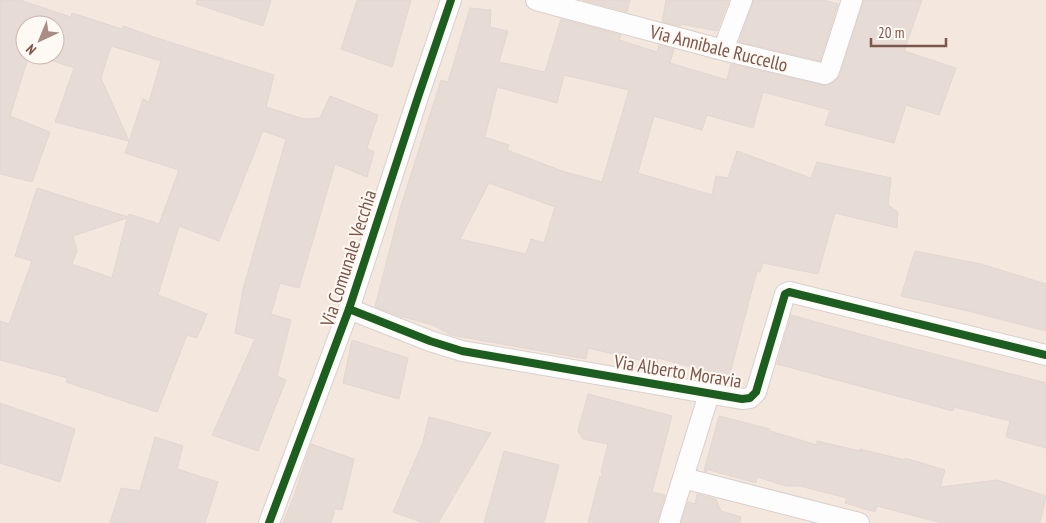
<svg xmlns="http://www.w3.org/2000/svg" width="1046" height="523" font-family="'PT Sans Narrow',sans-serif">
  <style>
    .residential { fill: #f4e7de; fill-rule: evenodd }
    .building { fill: #e7dbd5; stroke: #e4d6d0; fill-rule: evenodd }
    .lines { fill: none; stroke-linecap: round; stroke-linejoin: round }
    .minor-casing { stroke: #d9d0cc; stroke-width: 22 }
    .minor { stroke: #fefdfd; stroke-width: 20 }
    .cycleway-casing { stroke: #fff9f3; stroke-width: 11 }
    .cycleway { stroke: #1b5e20; stroke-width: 8 }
    .labels { text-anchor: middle; stroke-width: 4; stroke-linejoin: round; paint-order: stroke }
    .street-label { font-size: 19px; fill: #7d554a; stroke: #fff9f3 }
  </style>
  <rect width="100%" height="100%" fill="#faf4ef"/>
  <path class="residential" d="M0,0H1046V523H0ZM25,25H55V55H25Z"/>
  <g class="building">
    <path d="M0,0H20L71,17L72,13L122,29L123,26L160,39L274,75L266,107L304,119L320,118L330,96L378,115L367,148L374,152L367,177L335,164L299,288L280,283L271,314L291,320L277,376L286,380L258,451L212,435L255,339L235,333L243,289L286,139L263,131L219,241L179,226L158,295L207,314L197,338L187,335L157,412L66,382L68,378L0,360V321L9,324L32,261L15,256L37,188L128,217L129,214L159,224L179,170L125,153L143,99L149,102L161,61L111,46L101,78L129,141L55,122L74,68L35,55H55V25H25V55H29L10,116L50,132L32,182L0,174ZM127,218L112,278L72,264L77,251L73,236Z"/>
    <path d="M197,0H271L263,26L196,4Z"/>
    <path d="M357,0H411L392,67L341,49Z"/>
    <path d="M582,0H630L627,12Z"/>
    <path d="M666,0H729L717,31L681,24L680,26L662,22Z"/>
    <path d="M754,0H824L838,4L820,61L739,42Z"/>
    <path d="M864,0H922L904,51L956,68L939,115L906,105L894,143L825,125L830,110L763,92L753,128L707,115L702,130L654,116L638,173L712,195L716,176L728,178L737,151L811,178L817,162L891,178L888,205L898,212L897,228L835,213L818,274L763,263L760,272L757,271L729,377L658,358L657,364L588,348L586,359L451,335L433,325L400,316L375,307L400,209L441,80L448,82L470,8L491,10L490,27L508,31L499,62L545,72L561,19L621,35L619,40L657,52L659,45L674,49L670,63L727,80L731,64L827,86L836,80L840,75ZM564,75L629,90L602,182L565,172L507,150L509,145L485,137L497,87L557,103ZM489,183L555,207L544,243L531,239L526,254L460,239Z"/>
    <path d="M915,251L981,264L1046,284V331L968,311L901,296Z"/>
    <path d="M791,315L885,341L1046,383V448L1006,437L1010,421L954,407L953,411L777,364Z"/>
    <path d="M352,340L408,358L399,399L343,383Z"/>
    <path d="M588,394L672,416L652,492L665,495L657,523H588L600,476H603L601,472L608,444L583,439L578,431Z"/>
    <path d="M0,403L75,429L60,482L0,463Z"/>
    <path d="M719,416L770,429V431L817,445V441L860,451V449L905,460V458L945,470L940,487L997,480L1046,496L1040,523H942L877,506L875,512L845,503L847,498L800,486H786L757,477L756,483L706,469L707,472L704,471Z"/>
    <path d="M429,417L491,433L438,523H424L393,512L423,442Z"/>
    <path d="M155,437L183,446L177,469L218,482L205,523H110L121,488L140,491Z"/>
    <path d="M311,444L354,459L342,510L335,509L331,523H283L294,496Z"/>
    <path d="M504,451L559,465L544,523H484Z"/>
    <path d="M697,494L716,499L721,511L741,517L740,523H681L688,502L695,504Z"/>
  </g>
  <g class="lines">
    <g class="minor-casing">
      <g id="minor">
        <path d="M536,0L723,50L825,74L829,71L852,0"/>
        <path d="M723,50L742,0"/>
        <path d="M349,309L430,341L462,351L742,399L750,398L756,392L785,294L789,292L1046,355"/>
        <path d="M683,478L859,523"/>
        <path d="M269,523L349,309L418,97L451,0"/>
        <path d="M669,523L709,394"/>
      </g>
    </g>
    <use href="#minor" class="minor"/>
    <g class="cycleway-casing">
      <g id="cycleway">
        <path d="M349,309L430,341L462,351L742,399L750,398L756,392L785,294L789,292L1046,355"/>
        <path d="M269,523L349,309L418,97L451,0"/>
      </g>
    </g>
    <use href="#cycleway" class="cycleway"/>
  </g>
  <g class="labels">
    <g class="street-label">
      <text transform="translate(719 48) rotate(14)" y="7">Via Annibale Ruccello</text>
      <text transform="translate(348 258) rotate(-72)" y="7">Via Comunale Vecchia</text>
      <text transform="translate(678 371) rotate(9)" y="7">Via Alberto Moravia</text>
    </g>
  </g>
  <g transform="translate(40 40) rotate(224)"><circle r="24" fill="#fff9f3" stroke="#cbb7af"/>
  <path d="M0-4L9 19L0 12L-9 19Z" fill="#a98d84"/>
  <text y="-8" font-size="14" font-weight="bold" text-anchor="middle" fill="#7d554a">N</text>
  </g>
  <path d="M871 38v8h75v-8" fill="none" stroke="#7d554a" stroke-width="2.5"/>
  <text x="878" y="38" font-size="15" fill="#7d554a" stroke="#fff9f3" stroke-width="4" paint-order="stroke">20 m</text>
</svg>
